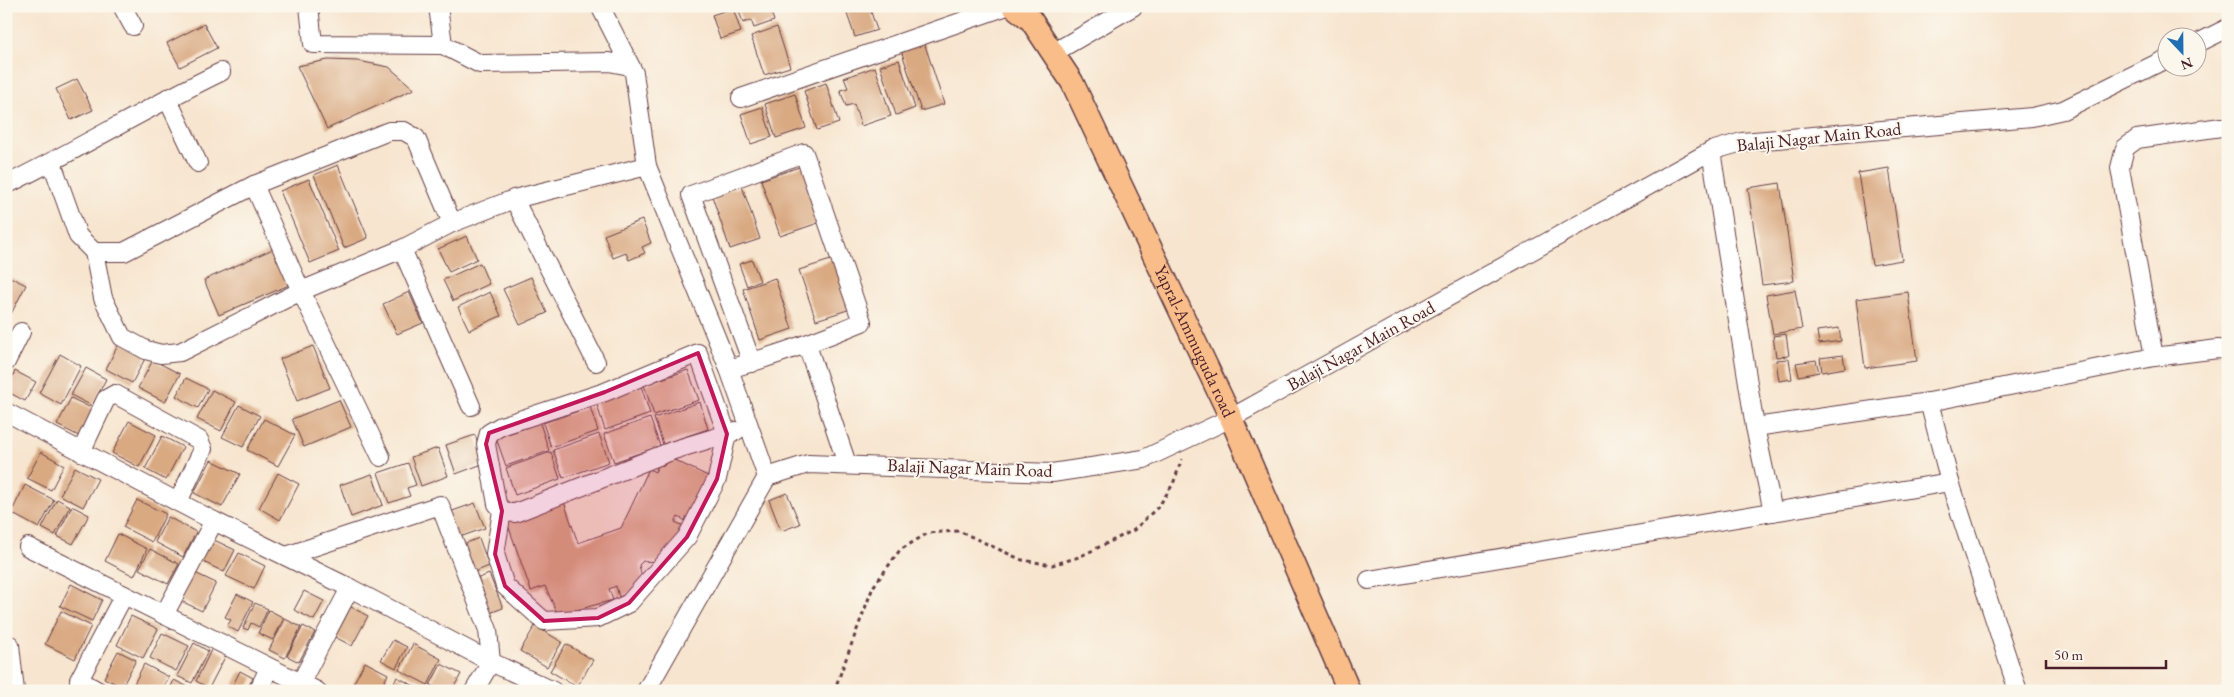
<svg xmlns="http://www.w3.org/2000/svg" width="2234" height="697" font-family="'EB Garamond',serif">
  <style>
    .building { fill: #d9a982 }
    .lines { fill: none; stroke-linecap: round; stroke-linejoin: round }
    .minor-casing { stroke: #643d44; stroke-width: 20 }
    .major-casing { stroke: #643d44; stroke-width: 25 }
    .path { stroke: #643d44; stroke-width: 3; stroke-dasharray: 4 4; stroke-linecap: butt }
    .minor { stroke: #fff; stroke-width: 18 }
    .major { stroke: #f8bd89; stroke-width: 22 }
    .marked { fill: #c2185b; fill-opacity: 0.2; stroke: #c2185b; stroke-width: 4; stroke-linejoin: round }
    .labels { text-anchor: middle; stroke-width: 4; stroke-linejoin: round; paint-order: stroke }
    .street-label { font-size: 18px; fill: #4a1f2b; stroke: #fbf7ec }
  </style>
  <rect width="100%" height="100%" fill="#fbf7ec"/>
  <filter id="ink" filterUnits="userSpaceOnUse"><feTurbulence type="fractalNoise" baseFrequency=".02" numOctaves="2"/><feDisplacementMap in="SourceGraphic" scale="10" xChannelSelector="R" yChannelSelector="G"/><feConvolveMatrix kernelMatrix="1 2 1 2 8 2 1 2 1" color-interpolation-filters="sRGB"/></filter>
  <filter id="wash" filterUnits="userSpaceOnUse"><feTurbulence type="fractalNoise" baseFrequency=".0096" numOctaves="4" result="noise"/><feDisplacementMap in="SourceGraphic" scale="20" xChannelSelector="R" yChannelSelector="G"/><feGaussianBlur stdDeviation="1.12" result="paint"/><feColorMatrix in="noise" values="0 0 0 0 0 0 0 0 0 0 0 0 0 0 0 0 0 1.4 0 .05"/><feComposite in="paint" operator="in"/></filter>
  <g filter="url(#wash)">
    <rect width="100%" height="100%" fill="#f7e5cf"/>
    <g id="blocks">
      <g class="building">
        <path d="M746,6H769L774,21L754,28L751,20L743,23L739,11L747,8Z"/>
        <path d="M859,6H869L877,30L855,37L846,11Z"/>
        <path d="M733,8L741,32L720,39L712,15Z"/>
        <path d="M204,24L217,48L180,67L167,43Z"/>
        <path d="M777,27L790,67L764,75L751,36Z"/>
        <path d="M924,42L944,104L921,111L901,50Z"/>
        <path d="M328,60L358,61L389,67L414,89L327,129L297,66Z"/>
        <path d="M899,60L915,108L896,115L880,66Z"/>
        <path d="M875,67L891,116L861,126L854,104L846,106L840,90L848,88L844,78Z"/>
        <path d="M77,79L93,110L71,120L56,89Z"/>
        <path d="M826,83L839,123L817,130L804,91Z"/>
        <path d="M795,94L806,128L776,138L765,104Z"/>
        <path d="M762,107L772,137L751,144L741,114Z"/>
        <path d="M338,165L368,238L344,248L314,175Z"/>
        <path d="M805,165L824,221L780,236L761,180Z"/>
        <path d="M1889,168L1902,260L1872,265L1858,173Z"/>
        <path d="M309,179L339,251L310,263L280,191Z"/>
        <path d="M1780,183L1794,281L1762,285L1748,188Z"/>
        <path d="M742,186L760,239L730,249L712,196Z"/>
        <path d="M642,220L651,243L642,247L645,253L629,260L626,253L613,258L604,235Z"/>
        <path d="M467,236L477,259L449,272L438,249Z"/>
        <path d="M273,249L289,285L219,315L204,280Z"/>
        <path d="M837,258L854,308L816,320L799,270Z"/>
        <path d="M752,260L760,281L747,286L739,264Z"/>
        <path d="M480,263L489,284L453,301L443,280Z"/>
        <path d="M6,275L26,285L11,314L6,311Z"/>
        <path d="M531,277L547,313L520,325L503,289Z"/>
        <path d="M775,278L792,329L760,340L743,289Z"/>
        <path d="M1795,290L1802,329L1773,334L1766,295Z"/>
        <path d="M409,292L423,323L397,334L383,304Z"/>
        <path d="M490,292L501,316L469,330L458,307Z"/>
        <path d="M1908,292L1917,361L1865,368L1856,299Z"/>
        <path d="M1839,328L1841,341L1819,344L1817,331Z"/>
        <path d="M1786,334L1789,356L1776,357L1773,336Z"/>
        <path d="M120,341L147,355L132,383L106,369Z"/>
        <path d="M313,346L330,388L297,401L280,359Z"/>
        <path d="M60,354L81,366L61,405L39,393Z"/>
        <path d="M1843,355L1845,368L1822,372L1820,358Z"/>
        <path d="M1789,359L1792,379L1779,381L1776,360Z"/>
        <path d="M153,360L180,374L165,402L138,388Z"/>
        <path d="M1816,360L1819,372L1799,376L1796,363Z"/>
        <path d="M86,368L106,379L92,406L71,395Z"/>
        <path d="M688,370L699,400L654,415L644,385Z"/>
        <path d="M15,371L36,382L25,401L6,391Z"/>
        <path d="M186,378L208,389L198,408L176,396Z"/>
        <path d="M641,386L650,414L605,430L596,402Z"/>
        <path d="M212,390L236,402L221,431L197,419Z"/>
        <path d="M71,398L95,410L81,437L57,425Z"/>
        <path d="M339,400L351,427L304,447L292,419Z"/>
        <path d="M700,402L708,429L663,444L654,418Z"/>
        <path d="M239,405L260,416L243,447L222,437Z"/>
        <path d="M590,407L598,431L551,447L543,423Z"/>
        <path d="M650,418L660,446L614,462L604,434Z"/>
        <path d="M264,419L295,435L278,466L247,450Z"/>
        <path d="M129,421L156,435L139,467L112,453Z"/>
        <path d="M540,423L549,451L506,466L496,438Z"/>
        <path d="M599,434L609,462L563,478L553,450Z"/>
        <path d="M475,435L485,463L456,474L446,445Z"/>
        <path d="M162,436L183,447L166,480L145,469Z"/>
        <path d="M438,448L448,476L421,486L411,457Z"/>
        <path d="M41,452L64,465L51,490L27,478Z"/>
        <path d="M551,452L560,479L515,495L506,468Z"/>
        <path d="M668,457L712,478L690,523L678,517L675,522L688,528L658,562L643,561L639,565L644,586L619,597L616,586L609,589L613,600L558,615L545,586L531,591L506,519L563,499L578,543L621,528L649,469L655,472L659,464L664,466Z"/>
        <path d="M211,460L240,474L222,507L194,493Z"/>
        <path d="M408,463L416,485L407,488L410,496L389,503L378,473Z"/>
        <path d="M75,467L98,479L83,507L60,495Z"/>
        <path d="M278,473L299,484L280,520L259,508Z"/>
        <path d="M372,474L383,505L351,517L340,485Z"/>
        <path d="M25,485L54,500L39,528L11,513Z"/>
        <path d="M787,493L800,524L781,531L769,500Z"/>
        <path d="M57,499L70,506L55,535L42,528Z"/>
        <path d="M137,500L166,514L152,542L123,527Z"/>
        <path d="M475,503L485,528L457,538L447,513Z"/>
        <path d="M72,506L89,515L73,544L57,536Z"/>
        <path d="M168,517L196,532L183,557L155,542Z"/>
        <path d="M118,534L147,549L134,576L105,561Z"/>
        <path d="M210,538L235,550L224,572L199,560Z"/>
        <path d="M479,538L489,566L472,573L461,545Z"/>
        <path d="M150,549L179,564L168,584L139,569Z"/>
        <path d="M239,553L265,566L254,589L226,576Z"/>
        <path d="M193,572L216,583L202,611L179,600Z"/>
        <path d="M489,574L503,608L487,614L474,580Z"/>
        <path d="M71,584L102,600L92,621L60,606Z"/>
        <path d="M304,591L324,601L314,620L294,610Z"/>
        <path d="M237,594L253,602L238,632L227,626L231,620L225,617Z"/>
        <path d="M255,603L268,609L259,627L251,623L248,630L243,628Z"/>
        <path d="M351,607L368,616L352,646L335,637Z"/>
        <path d="M269,610L284,618L273,640L258,633Z"/>
        <path d="M61,611L91,626L75,659L45,644Z"/>
        <path d="M131,616L158,629L143,658L117,645Z"/>
        <path d="M285,619L301,627L285,658L269,650Z"/>
        <path d="M303,626L315,632L299,662L287,656Z"/>
        <path d="M535,626L562,642L547,667L520,651Z"/>
        <path d="M162,633L189,646L176,671L150,658Z"/>
        <path d="M393,640L407,647L396,668L381,660Z"/>
        <path d="M194,643L208,651L192,683L177,676Z"/>
        <path d="M413,644L441,659L428,685L399,670Z"/>
        <path d="M566,644L593,660L577,687L550,671Z"/>
        <path d="M212,648L226,655L209,688L196,681Z"/>
        <path d="M118,651L136,660L122,687L104,678Z"/>
        <path d="M365,662L388,674L380,691H367L353,684Z"/>
        <path d="M144,664L169,677L162,691H138L132,688Z"/>
        <path d="M441,664L461,674L452,691H440L430,685Z"/>
        <path d="M240,671L253,678L246,691H230Z"/>
        <path d="M397,677L424,691H390Z"/>
        <path d="M174,680L196,691H169Z"/>
      </g>
    </g>
  </g>
  <g filter="url(#ink)">
    <use href="#blocks" fill-opacity="0" stroke="#643d44" stroke-width="1"/>
    <g class="lines">
      <g class="minor-casing">
        <g id="minor">
          <path d="M122,6L133,26"/>
          <path d="M309,6L313,44L443,45L480,64L609,62L630,66"/>
          <path d="M438,6L443,45"/>
          <path d="M600,6L634,73L647,166L729,369L767,477"/>
          <path d="M2196,44L2228,28"/>
          <path d="M1053,53L1134,6"/>
          <path d="M167,98L198,163"/>
          <path d="M741,98L1007,6"/>
          <path d="M1711,151L1755,427L1773,512"/>
          <path d="M52,163L78,236L94,252H124L254,185L389,131H404L416,138L452,223L514,199L647,166"/>
          <path d="M6,185C79,149 148,107 221,72"/>
          <path d="M254,185L301,291L381,457"/>
          <path d="M514,199L596,362"/>
          <path d="M402,249L452,223"/>
          <path d="M94,252L103,298L122,337L146,350L161,354L180,352L301,291L402,249L471,406"/>
          <path d="M807,345L847,464"/>
          <path d="M698,353L727,434L674,450L515,513C506,513 503,511 497,504L486,444L489,433L501,426L605,392Z"/>
          <path d="M2154,357L2120,168L2125,148L2137,139L2221,127"/>
          <path d="M6,362L21,332"/>
          <path d="M729,369C775,356 819,340 862,322L804,153L691,195L752,363"/>
          <path d="M1929,402L1950,482L2018,691"/>
          <path d="M6,412L214,521L350,588L491,662L553,691"/>
          <path d="M1755,427L1929,402L2154,357L2218,349L2228,350"/>
          <path d="M81,452L106,399L115,394L199,440L203,449L178,502"/>
          <path d="M502,511L495,554L505,586L544,621L598,618L629,603L687,537L717,479L727,434L736,431"/>
          <path d="M28,547L317,691"/>
          <path d="M286,556L440,505L488,630L491,662L474,691"/>
          <path d="M1369,580L1950,482"/>
          <path d="M164,615L214,521"/>
          <path d="M6,645H10L15,691"/>
          <path d="M301,682L350,588"/>
          <path d="M98,691L79,680L124,595"/>
          <path d="M258,691L269,668"/>
          <path d="M646,691L767,477L808,464L1052,473L1144,459L1231,418L1711,151L1742,142L2032,117L2063,110L2166,59"/>
        </g>
      </g>
      <g class="major-casing">
        <g id="major">
          <path id="s1" d="M1013,6L1031,20L1072,82L1231,418L1349,691"/>
        </g>
      </g>
      <path class="path" d="M834,691L873,587L900,550L928,533L959,531L1022,560L1052,565L1079,557L1134,530L1159,506L1173,484L1182,459"/>
      <use href="#minor" class="minor"/>
      <use href="#major" class="major"/>
    </g>
  </g>
  <path class="marked" d="M698,353L727,434L717,479L687,537L629,603L598,618L544,621L505,586L495,554L502,511L486,444L489,433L605,392Z"/>
  <g class="labels">
    <g class="street-label">
      <text transform="translate(1819 137) rotate(-6)" y="6">Balaji Nagar Main Road</text>
      <text dy="6" stroke="none"><textPath href="#s1" startOffset="384">Yapral-Ammuguda road</textPath></text>
      <text transform="translate(1361 346) rotate(-29)" y="6">Balaji Nagar Main Road</text>
      <text transform="translate(970 468) rotate(2)" y="6">Balaji Nagar Main Road</text>
    </g>
  </g>
  <rect width="2234" height="697" fill="none" stroke="#fbf7ec" stroke-width="25"/>
  <g transform="translate(2182 52) rotate(158)"><circle r="24" fill="#fbf7ec" stroke="#b4a19f"/>
  <path d="M0-4L9 19L0 12L-9 19Z" fill="#1f6fb2"/>
  <text y="-8" font-size="14" font-weight="bold" text-anchor="middle" fill="#4a1f2b">N</text>
  </g>
  <path d="M2046 660v8h120v-8" fill="none" stroke="#4a1f2b" stroke-width="2.5"/>
  <text x="2054" y="660" font-size="15" fill="#4a1f2b" stroke="#fbf7ec" stroke-width="4" paint-order="stroke">50 m</text>
</svg>
